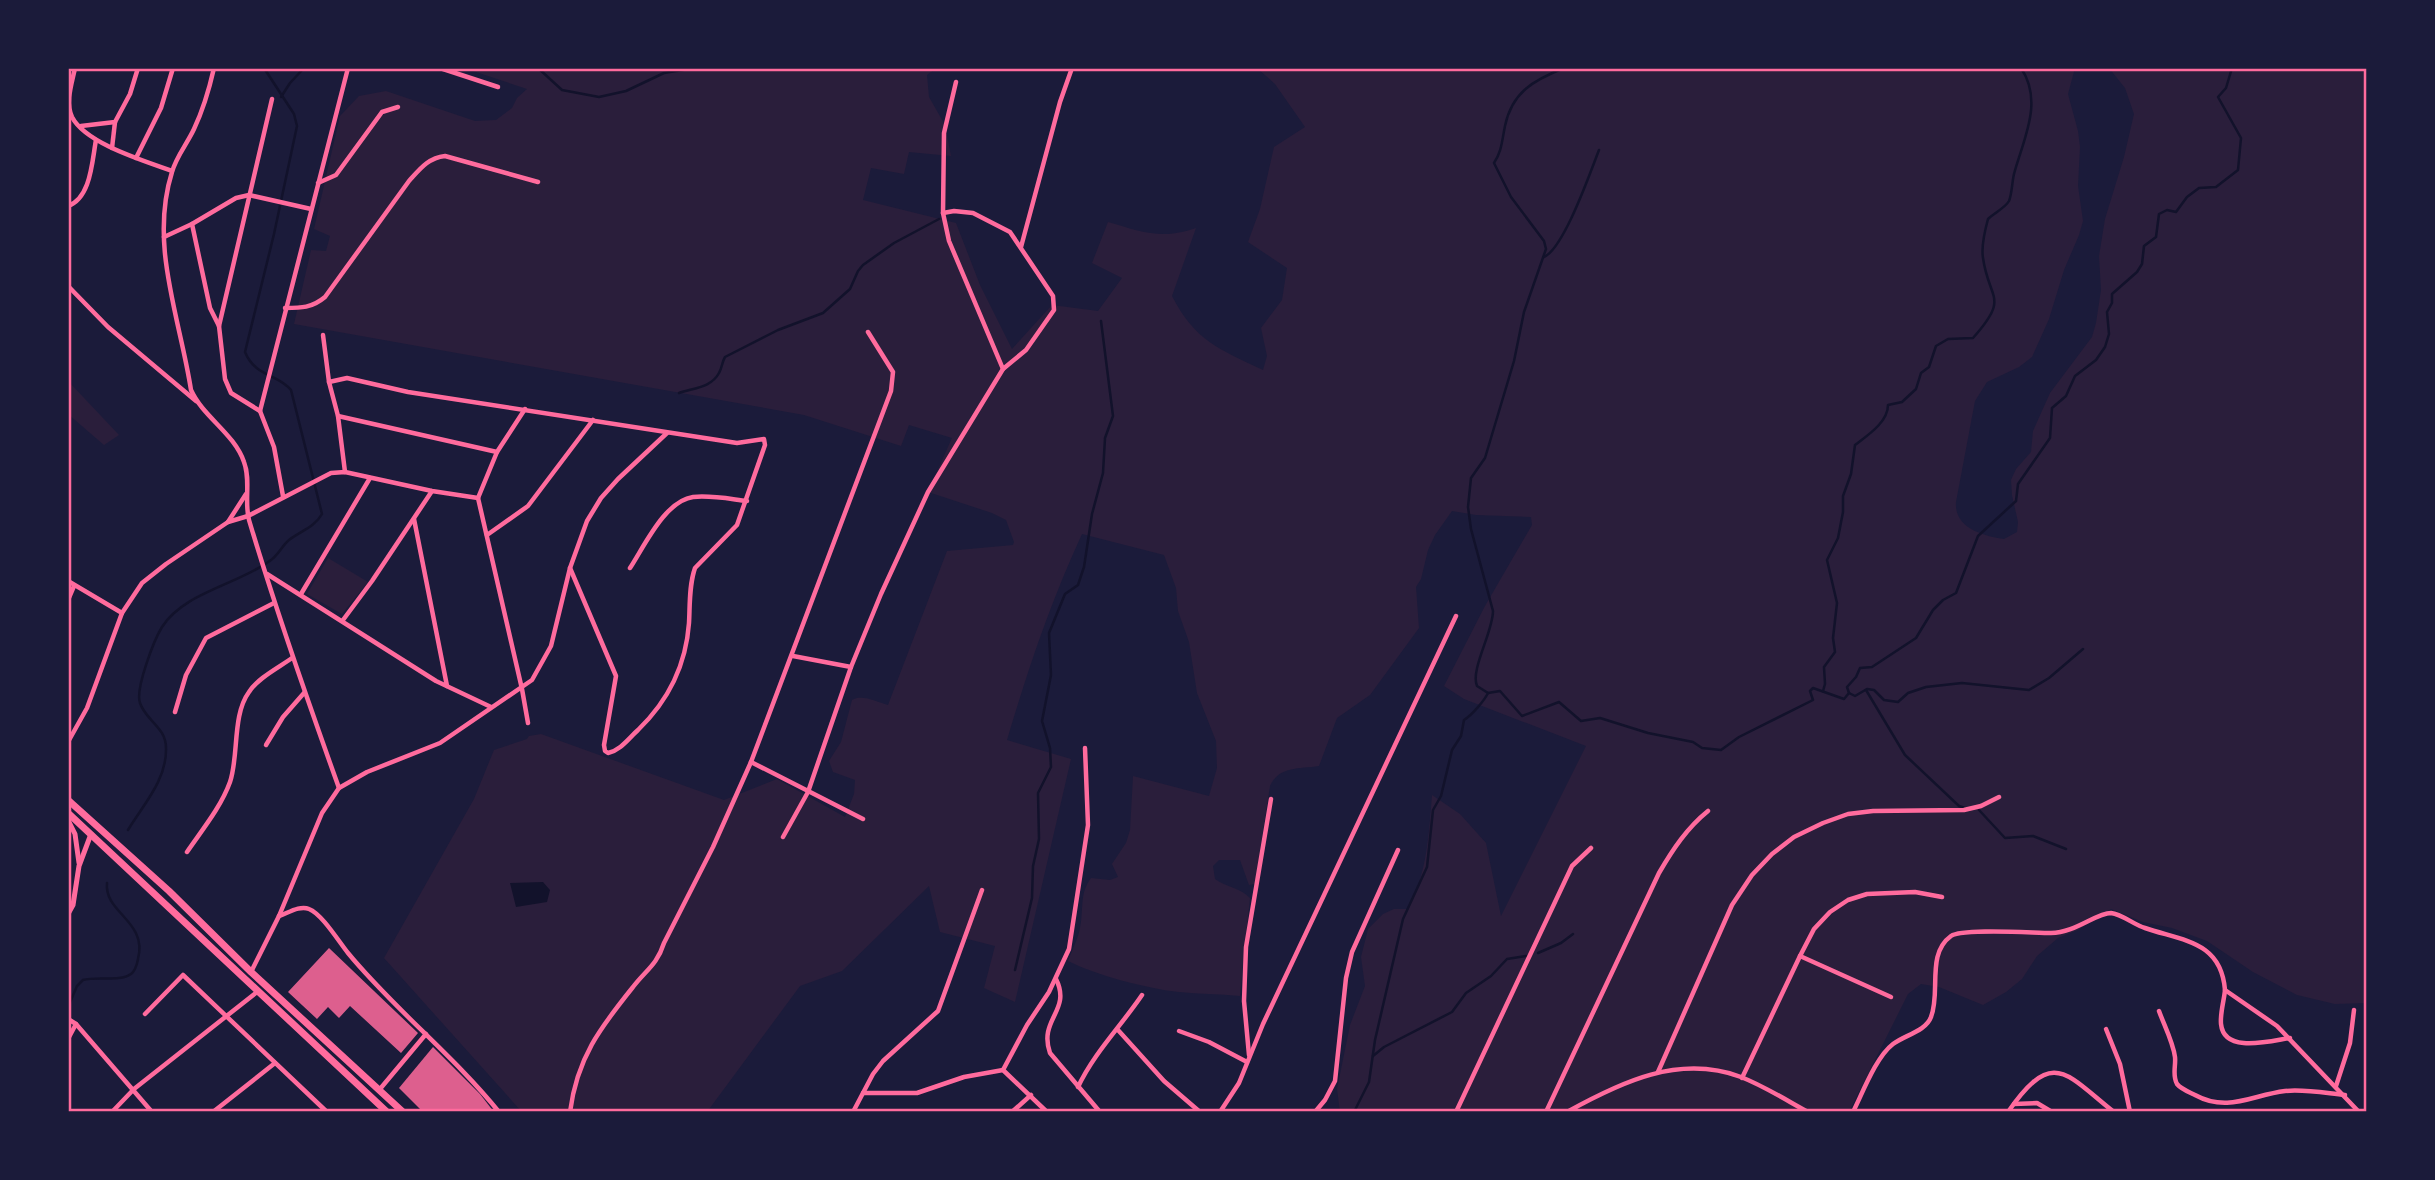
<svg xmlns="http://www.w3.org/2000/svg" width="2435" height="1180" font-family="'Times New Roman',serif">
  <style>
    .green { fill: #2a1e3b }
    .water { fill: #12122b }
    .lines { fill: none; stroke-linecap: round; stroke-linejoin: round }
    .stream { stroke: #12122b; stroke-width: 2.5 }
    .building { fill: #dd5f8e }
    .minor { stroke: #ff6b9d; stroke-width: 4.5 }
    .tertiary { stroke: #ff6b9d; stroke-width: 5 }
    .trunk { stroke: #ff6b9d; stroke-width: 7 }
    .neatline { fill: none; stroke: #ff6b9d; stroke-width: 2.5 }
  </style>
  <rect width="100%" height="100%" fill="#1b1b3a"/>
  <g class="green">
    <path d="M464,68H936L927,75L929,97L945,125L951,156L909,152L904,174L871,168L863,200L956,223L980,285L1012,349L1052,305L1098,311L1122,278L1092,263L1108,222C1142,232 1162,240 1196,228L1172,296C1195,341 1219,349 1263,370L1267,356L1261,328L1282,300L1287,268L1248,242L1260,209L1274,147L1305,127L1275,84L1257,68H2075L2068,94L2078,131L2080,147L2078,186L2083,221L2079,235L2064,270L2049,319L2032,357L2019,367L1987,382L1975,401L1956,502C1954,528 1983,536 2004,539L2017,532L2018,522L2012,495L2011,480L2016,469L2031,452L2033,431L2050,393L2092,337L2096,323L2101,290L2099,256L2105,219L2124,157L2134,114L2125,88L2109,68H2367V1003L2335,1004L2297,995L2253,972L2207,941L2172,928L2143,922L2111,909L2078,930L2058,938L2037,956L2022,979L2006,992L1983,1005L1939,987L1921,984L1908,994L1849,1112H1340L1337,1089L1350,1025L1365,986L1361,957L1368,929L1383,914L1394,909H1408C1427,874 1429,834 1432,795L1460,814L1486,843L1501,916L1586,746L1464,699L1444,686L1485,606L1532,525L1531,517L1476,515L1452,511L1435,535L1428,550L1421,579L1416,587L1419,628L1370,695L1337,718L1319,766C1299,769 1279,766 1270,786L1255,884L1249,885L1240,860H1219L1213,866L1215,879C1226,887 1241,888 1250,898L1240,996C1219,994 1199,994 1179,992C1149,989 1095,975 1068,961C1072,950 1078,939 1080,928C1084,909 1079,894 1091,878L1110,880L1118,877L1112,864L1126,843L1130,830L1133,776L1209,796L1217,768L1216,741L1197,693L1189,642L1178,611L1176,588L1164,555L1082,534C1051,601 1028,669 1007,740L1071,759L1015,1002L984,988L995,946L940,932L929,886L842,971L800,986L707,1112H522L384,958L474,799L494,750L527,739L529,736L541,734L724,800L777,779L845,817L854,794L855,780L833,772L829,761L841,742L852,700C863,694 876,702 888,705L947,551L1013,545L1014,542L1006,520L992,513L928,492L952,438L909,425L901,446L804,415L294,324L311,250L326,251L330,236L314,229L340,116L359,96L386,91L475,121L496,120L512,108L517,98L527,89Z"/>
    <path d="M68,381L119,435L104,445L68,414Z"/>
    <path d="M328,558L368,582L342,614L307,594Z"/>
  </g>
  <path class="water" d="M543,882L550,890L547,902L516,907L510,883Z"/>
  <g class="lines">
    <g class="stream">
      <path d="M538,68L562,90L599,97L626,91L664,73L695,68"/>
      <path d="M1564,68C1534,80 1512,92 1505,126C1502,140 1502,151 1494,163L1511,197L1544,241L1546,249L1524,312L1514,361L1485,458L1471,478L1468,507L1471,529L1493,611C1493,632 1470,670 1477,686L1488,693L1500,691L1522,716L1559,702L1581,721L1600,718L1648,733L1693,742L1702,748L1721,750L1739,737L1813,700L1810,691L1813,688L1844,699L1849,693L1855,696L1867,689L1874,690L1884,700L1898,702L1908,693L1926,687L1962,683L2029,690L2049,678L2083,649"/>
      <path d="M281,97L290,83L304,68"/>
      <path d="M1544,257C1564,248 1590,173 1599,150"/>
      <path d="M679,393C693,388 711,388 719,373C722,368 722,362 725,357L778,330L823,313L850,289L858,271L863,265L894,243L939,219"/>
      <path d="M1866,690L1905,755L1959,806L1965,808"/>
      <path d="M1823,691L1825,684L1824,667L1835,652L1833,638L1837,603L1827,560L1838,538L1843,512V496L1851,474L1855,445C1868,435 1888,422 1888,405L1902,402L1916,389L1921,373L1929,367L1936,346L1948,339L1973,338C2010,296 1989,301 1983,258C1981,246 1985,230 1988,219C1994,213 2005,208 2009,201C2012,194 2012,182 2014,174C2023,140 2044,102 2021,68"/>
      <path d="M1849,693L1847,687L1856,677L1860,668L1872,667L1916,638L1933,610L1943,600L1956,593L1978,536L2016,501L2018,484L2050,438L2052,408L2066,396L2075,376L2096,360L2105,347L2109,334L2107,312L2112,303V294L2137,272L2142,264L2144,246L2156,237L2159,214L2167,210L2176,212L2187,197L2199,188L2216,187L2238,170L2241,138L2218,97L2226,88L2232,68"/>
      <path d="M1979,810L2005,838L2033,836L2066,849"/>
      <path d="M128,830C143,805 167,780 166,748C166,727 146,721 140,703C135,689 154,640 162,627C184,592 240,584 271,560C278,555 282,546 289,540C300,531 314,528 322,514L291,390C279,374 255,377 245,352L274,234L297,126L294,114L264,68"/>
      <path d="M1538,953L1561,943L1573,934"/>
      <path d="M1015,970L1032,898L1033,866L1039,839L1038,793L1051,767L1050,748L1042,721L1051,675L1049,633L1065,594L1078,585L1084,567L1092,514L1103,473L1105,438L1113,416L1101,321"/>
      <path d="M68,1007L77,986L83,980C97,976 120,982 131,974C136,970 137,964 138,959C148,921 104,913 107,883"/>
      <path d="M1373,1056L1384,1047L1452,1012L1466,993L1491,976L1507,959L1526,956"/>
      <path d="M1354,1112L1369,1082L1375,1040L1403,919L1427,867L1433,810L1441,796L1452,750L1461,736L1464,720C1472,715 1484,701 1488,693"/>
    </g>
  </g>
  <g class="building">
    <path d="M329,948L418,1033L401,1053L350,1006L339,1018L328,1007L317,1019L288,992Z"/>
    <path d="M433,1047L480,1094L494,1112H423L399,1088Z"/>
  </g>
  <g class="lines">
    <g class="minor">
      <path d="M75,68C72,83 65,102 72,117C86,144 145,161 172,171"/>
      <path d="M214,68C209,90 203,110 194,129C187,144 176,157 172,172C149,245 180,318 191,390C203,417 234,433 244,462C251,480 244,502 249,520C276,611 307,699 339,788"/>
      <path d="M440,68L498,87"/>
      <path d="M956,82L944,133L943,213L949,241L1003,369"/>
      <path d="M81,126L115,122L130,94L138,68"/>
      <path d="M112,148L115,122"/>
      <path d="M136,158L161,108L173,68"/>
      <path d="M318,183L336,175L382,112L398,107"/>
      <path d="M68,206C91,198 92,161 96,140"/>
      <path d="M192,224L210,308L219,326L225,379L231,393L260,411"/>
      <path d="M164,237L192,224L236,198L249,195L311,209"/>
      <path d="M1021,247L1060,102L1072,68"/>
      <path d="M68,286L108,327L196,401"/>
      <path d="M285,308C301,308 312,308 325,297L409,181C420,169 428,158 445,156L538,182"/>
      <path d="M219,326L272,99"/>
      <path d="M323,335L329,382L338,416L345,472"/>
      <path d="M329,382L347,378L408,392L737,443L764,439L765,445L737,525L695,568C689,585 690,605 689,623C686,665 669,700 638,730C629,738 621,750 608,753L605,751L604,745L616,676L570,568"/>
      <path d="M338,416L497,452"/>
      <path d="M283,496L274,447L260,411L348,68"/>
      <path d="M478,498L522,689L528,723"/>
      <path d="M478,498L497,452L525,409"/>
      <path d="M414,519L447,686"/>
      <path d="M228,522L246,494"/>
      <path d="M487,535L528,506L593,420"/>
      <path d="M630,568C645,545 665,501 693,497C711,495 730,499 747,501"/>
      <path d="M267,574L436,681L491,707"/>
      <path d="M68,581L122,613"/>
      <path d="M301,594L370,478"/>
      <path d="M68,600L74,586"/>
      <path d="M343,620L372,581L432,491"/>
      <path d="M793,656L851,667"/>
      <path d="M175,712L186,675L206,638L274,603"/>
      <path d="M68,742L87,708L122,613L142,583L166,564L228,522L248,516L331,473L345,472L432,491L478,498"/>
      <path d="M266,745L283,717L304,693"/>
      <path d="M751,762L863,819"/>
      <path d="M783,837L808,792L851,667L881,594L928,492L1003,369L1026,350L1054,310L1053,296L1010,232L973,213L954,211L943,213"/>
      <path d="M187,852C202,830 221,807 230,782C239,756 232,715 249,692C258,678 278,668 292,658"/>
      <path d="M279,916C288,913 300,905 309,909C322,914 339,942 348,953C394,1009 453,1055 499,1112"/>
      <path d="M1800,956L1891,997"/>
      <path d="M251,972L279,916L322,813L339,788L367,772L440,743L532,680L551,646L570,568L587,521L601,498L618,479L667,433"/>
      <path d="M1056,979C1072,1011 1038,1019 1050,1053L1100,1112"/>
      <path d="M2225,990C2224,1001 2220,1013 2221,1024C2224,1054 2270,1041 2290,1038"/>
      <path d="M2159,1011C2164,1025 2173,1042 2175,1057C2176,1066 2172,1075 2177,1084C2181,1089 2189,1092 2195,1095C2228,1113 2252,1095 2285,1091C2305,1089 2325,1093 2345,1095"/>
      <path d="M145,1014L183,975L327,1112"/>
      <path d="M68,1019L76,1024L152,1112"/>
      <path d="M2106,1029L2120,1064L2130,1112"/>
      <path d="M1118,1030L1164,1081L1200,1112"/>
      <path d="M1179,1031L1209,1042L1247,1062"/>
      <path d="M68,1039L76,1024"/>
      <path d="M1249,1055L1244,1001L1246,947L1271,799"/>
      <path d="M1003,1070L1027,1025L1049,992L1069,949L1088,825L1085,748"/>
      <path d="M1658,1072L1732,905L1752,875L1772,854L1794,837L1823,823L1848,814L1873,811L1964,810L1981,806L1999,797"/>
      <path d="M1742,1078L1800,956L1814,929L1830,912L1848,900L1867,894L1915,892L1942,897"/>
      <path d="M2336,1086L2350,1043L2354,1010"/>
      <path d="M1078,1087C1094,1053 1121,1026 1142,995"/>
      <path d="M380,1089L426,1034"/>
      <path d="M863,1093H917L964,1077L1003,1070L1047,1112"/>
      <path d="M2014,1104L2037,1103L2052,1112"/>
      <path d="M112,1112L134,1089L257,992"/>
      <path d="M213,1112L275,1063"/>
      <path d="M570,1112C577,1058 600,1028 633,987C646,970 657,965 664,943L713,847L751,762L891,391L893,372L868,332"/>
      <path d="M853,1112L873,1074L883,1061L938,1011L982,890"/>
      <path d="M1012,1112L1031,1095"/>
      <path d="M1220,1112L1239,1083L1263,1024L1456,616"/>
      <path d="M1315,1112L1325,1100L1335,1081L1346,978L1352,952L1398,850"/>
      <path d="M1456,1112L1572,866L1591,848"/>
      <path d="M1546,1112L1659,873C1673,849 1687,828 1708,811"/>
      <path d="M1567,1112C1621,1082 1679,1054 1741,1077C1764,1086 1786,1100 1808,1112"/>
      <path d="M1853,1112C1863,1092 1876,1057 1893,1044C1905,1035 1926,1031 1931,1017C1941,992 1926,954 1951,936C1963,928 2033,933 2051,933C2075,933 2096,913 2111,913C2122,914 2134,925 2145,928C2183,941 2221,941 2225,990L2277,1026L2359,1112"/>
      <path d="M2008,1112C2053,1047 2066,1074 2114,1112"/>
    </g>
    <g class="tertiary">
      <path d="M68,820L75,834L79,863"/>
      <path d="M68,914L73,905L79,866L91,834"/>
    </g>
    <g class="trunk">
      <path d="M68,800L169,891L251,972L403,1112"/>
      <path d="M68,813L387,1112"/>
    </g>
  </g>
  <rect width="2435" height="1180" fill="none" stroke="#1b1b3a" stroke-width="140"/>
  <rect x="70" y="70" width="2295" height="1040" class="neatline"/>
</svg>
